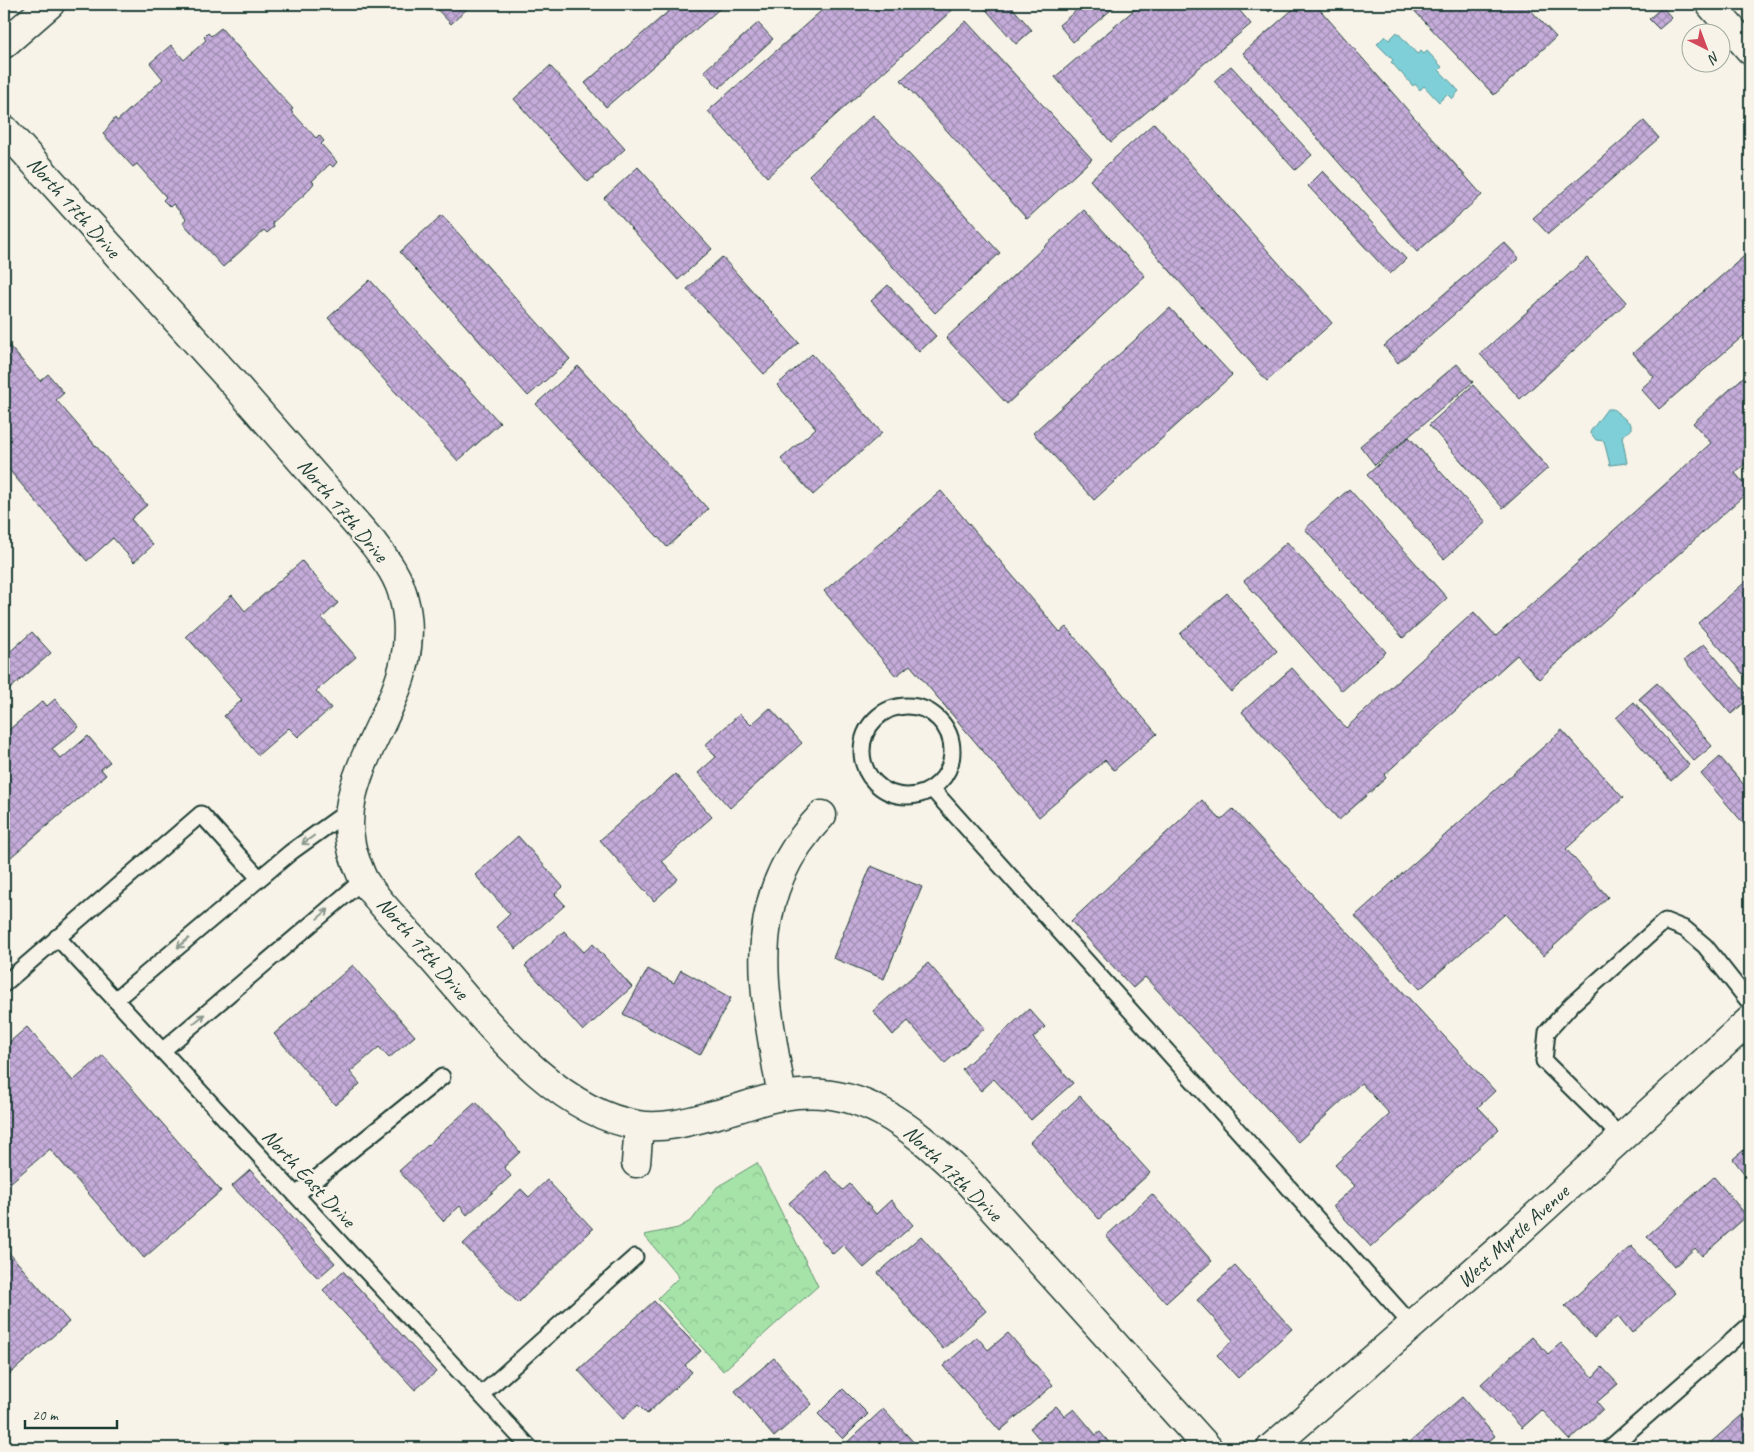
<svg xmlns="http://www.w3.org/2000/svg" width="1754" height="1452" font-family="Caveat,sans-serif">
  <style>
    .forest { fill: url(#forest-crowns); stroke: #62906e }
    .water { fill: #7ecfd7; stroke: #589596 }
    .building { fill: url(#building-cross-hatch); stroke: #1f3d34 }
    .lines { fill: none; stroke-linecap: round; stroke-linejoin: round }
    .lane-casing { stroke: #1f3d34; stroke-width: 19 }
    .street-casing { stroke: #1f3d34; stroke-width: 31 }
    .secondary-casing { stroke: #1f3d34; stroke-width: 31 }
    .primary-casing { stroke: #1f3d34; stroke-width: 31 }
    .lane { stroke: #f7f3e8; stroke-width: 15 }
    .street { stroke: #f7f3e8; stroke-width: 28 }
    .secondary { stroke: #f7f3e8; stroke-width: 28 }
    .primary { stroke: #f7f3e8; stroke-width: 28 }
    .oneway { stroke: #8b988e }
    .labels { text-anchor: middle; stroke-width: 5; stroke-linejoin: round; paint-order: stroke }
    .street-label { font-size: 21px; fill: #1f3d34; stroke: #f7f3e8 }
  </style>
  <defs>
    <pattern id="forest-crowns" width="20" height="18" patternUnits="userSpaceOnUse" patternTransform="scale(1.25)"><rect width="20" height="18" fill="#a6e3a9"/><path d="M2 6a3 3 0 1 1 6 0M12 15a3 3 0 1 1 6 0" fill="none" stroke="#8ec492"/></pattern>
    <pattern id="building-cross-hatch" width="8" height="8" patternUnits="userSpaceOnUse" patternTransform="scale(1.25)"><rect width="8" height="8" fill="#c5acda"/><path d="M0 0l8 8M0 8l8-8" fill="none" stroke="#9f8db2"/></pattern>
  </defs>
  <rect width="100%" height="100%" fill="#f7f3e8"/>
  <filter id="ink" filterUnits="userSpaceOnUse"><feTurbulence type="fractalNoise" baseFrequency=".02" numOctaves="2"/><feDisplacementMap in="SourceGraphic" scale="10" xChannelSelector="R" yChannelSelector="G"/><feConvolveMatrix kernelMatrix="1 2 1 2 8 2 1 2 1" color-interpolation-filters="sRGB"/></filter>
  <g filter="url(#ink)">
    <path class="forest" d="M757,1163L818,1286L723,1371L658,1298L679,1277L644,1235L678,1228L692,1220L717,1187Z"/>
    <g class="water">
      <path d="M1397,32L1417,54L1421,51L1424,54L1427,51L1442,67L1439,70L1459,91L1452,99L1447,94L1439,102L1424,86L1420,90L1415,84L1413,86L1391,62L1393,60L1377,44L1385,36L1389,40Z"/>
      <path d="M1607,409H1613L1631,424V430L1622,436L1627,463L1610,465L1604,441L1596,440L1590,432Z"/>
    </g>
    <g class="building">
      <path d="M432,4H472L451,24Z"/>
      <path d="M677,4H725L606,107L585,83Z"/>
      <path d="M829,4H959L767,177L708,111Z"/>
      <path d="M981,4H1009L1032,30L1016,44Z"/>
      <path d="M1084,4H1118L1073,42L1059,25Z"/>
      <path d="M1141,4H1234L1251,24L1111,142L1055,77Z"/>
      <path d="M1262,4H1278L1269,12Z"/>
      <path d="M1299,4H1315L1482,195L1417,252L1243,53Z"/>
      <path d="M1408,4H1525L1556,37L1494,95Z"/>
      <path d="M1662,7L1672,18L1659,29L1649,19Z"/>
      <path d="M966,21L1092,159L1027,219L901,80Z"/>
      <path d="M758,23L773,39L719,88L704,71Z"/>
      <path d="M221,28L293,109L291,111L316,138L319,135L324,141L321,144L337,162L333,167L330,164L312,181L314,183L306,193L272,223L274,227L267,233L264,230L223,267L183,223L186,219L173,204L170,207L163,200L166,197L137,164L133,167L103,134L115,118L117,121L163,79L150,63L171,45L184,60L206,40L204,37L208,33L211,36Z"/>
      <path d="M550,66L625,149L588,182L514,99Z"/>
      <path d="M1231,66L1312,155L1295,170L1214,81Z"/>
      <path d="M873,115L1000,253L935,313L809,175Z"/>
      <path d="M1644,121L1659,138L1548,234L1533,218Z"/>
      <path d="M1154,123L1332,323L1267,381L1090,180Z"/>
      <path d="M638,167L712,249L678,280L604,198Z"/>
      <path d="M1323,171L1406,259L1390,274L1308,186Z"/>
      <path d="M1084,210L1145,276L1007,404L946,338Z"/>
      <path d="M442,215L570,359L528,396L400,252Z"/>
      <path d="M1504,242L1519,258L1398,363L1384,346Z"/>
      <path d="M1750,251V330L1659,409L1641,389L1654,377L1633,353Z"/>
      <path d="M722,257L799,343L764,374L687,289Z"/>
      <path d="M1587,258L1627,302L1520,399L1480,354Z"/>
      <path d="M370,280L500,423L458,461L328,318Z"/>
      <path d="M888,285L936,336L919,352L871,301Z"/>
      <path d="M1170,308L1232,375L1094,500L1033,433Z"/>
      <path d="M4,340L40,381L48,374L64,393L56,400L147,505L131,519L153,545L134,562L113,538L87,561L4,464Z"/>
      <path d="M812,354L882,433L813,495L781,459L816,428L777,385Z"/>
      <path d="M1457,364L1473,382L1375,465L1360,446Z"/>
      <path d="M578,366L708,509L667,547L536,404Z"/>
      <path d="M1750,371V459L1735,473L1750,490L1539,679L1517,655L1384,775L1386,778L1339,820L1242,712L1292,668L1346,728L1474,612L1496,636L1711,443L1693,423Z"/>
      <path d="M1473,385L1548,468L1503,508L1429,425Z"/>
      <path d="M1409,437L1486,522L1444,559L1367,475Z"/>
      <path d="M1349,489L1447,598L1403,638L1305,529Z"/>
      <path d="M941,491L1060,632L1066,627L1157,734L1114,770L1105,760L1039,817L910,665L896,676L824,591Z"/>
      <path d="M1287,542L1386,652L1342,691L1244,581Z"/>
      <path d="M302,561L338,603L322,618L356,657L316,691L331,708L298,737L289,728L258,755L224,716L242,700L186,636L232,595L245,611Z"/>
      <path d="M1750,578V682L1698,623Z"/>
      <path d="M1227,593L1277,651L1231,692L1180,634Z"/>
      <path d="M32,632L51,653L4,694V657Z"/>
      <path d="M1704,644L1750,698L1731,714L1684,660Z"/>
      <path d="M1657,683L1712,746L1694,761L1639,699Z"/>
      <path d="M55,699L79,727L52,749L61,759L88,736L110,762L101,769L106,775L4,863V734L43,701L47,706Z"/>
      <path d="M1634,702L1689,765L1671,781L1616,718Z"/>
      <path d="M770,708L802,743L730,808L698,773L716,757L705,745L740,714L751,725Z"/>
      <path d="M1562,730L1623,798L1566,849L1608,897L1543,956L1505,914L1420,989L1355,916Z"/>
      <path d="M1720,757L1750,792V831L1701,774Z"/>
      <path d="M675,774L712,817L662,861L678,879L654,901L600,840Z"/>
      <path d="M1202,800L1221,820L1233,809L1495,1091L1478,1107L1499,1129L1371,1247L1333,1206L1355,1186L1335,1165L1390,1114L1361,1083L1298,1142L1145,977L1133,988L1071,921Z"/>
      <path d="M518,836L563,887L555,894L565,905L516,949L496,927L510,914L475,875Z"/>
      <path d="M871,866L922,887L884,979L833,958Z"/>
      <path d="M564,931L584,952L593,944L632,987L583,1031L525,966Z"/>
      <path d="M928,963L985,1028L945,1063L908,1021L893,1035L873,1011Z"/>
      <path d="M353,965L415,1036L389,1058L379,1047L350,1072L360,1084L335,1105L274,1034Z"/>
      <path d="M648,969L674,983L681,970L731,998L700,1055L623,1014Z"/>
      <path d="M1029,1009L1045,1027L1033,1038L1073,1083L1031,1120L994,1079L981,1091L962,1069Z"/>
      <path d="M27,1027L73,1081L103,1055L221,1191L144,1258L50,1149L4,1188V1047Z"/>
      <path d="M1080,1096L1150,1173L1099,1219L1030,1142Z"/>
      <path d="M476,1102L520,1152L504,1167L511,1176L467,1215L460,1206L443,1221L399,1171Z"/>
      <path d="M1750,1145V1181L1733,1159Z"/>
      <path d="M250,1170L335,1263L318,1278L232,1186Z"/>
      <path d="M826,1171L843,1190L850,1184L876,1214L891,1200L913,1225L864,1268L843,1245L833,1254L789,1203Z"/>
      <path d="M1714,1177L1747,1216L1702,1256L1695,1248L1674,1267L1647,1236Z"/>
      <path d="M547,1180L593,1229L518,1303L463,1244L521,1189L529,1197Z"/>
      <path d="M1152,1194L1212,1261L1166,1303L1106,1236Z"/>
      <path d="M921,1236L986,1311L943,1349L878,1273Z"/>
      <path d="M1631,1246L1675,1293L1632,1333L1618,1316L1594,1338L1565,1306Z"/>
      <path d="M4,1247L69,1322L4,1379Z"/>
      <path d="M1235,1266L1292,1329L1238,1378L1217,1355L1233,1340L1197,1300Z"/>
      <path d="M343,1271L436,1372L415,1390L323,1290Z"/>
      <path d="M654,1301L701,1351L685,1365L692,1372L647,1414L638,1405L623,1419L578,1370Z"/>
      <path d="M1008,1333L1053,1385L1000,1431L943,1366L977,1337L988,1350Z"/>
      <path d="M1532,1337L1548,1354L1561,1343L1593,1377L1602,1367L1618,1384L1597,1402L1603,1409L1570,1440L1542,1410L1522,1428L1481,1384Z"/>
      <path d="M774,1358L812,1404L774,1437L735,1391Z"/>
      <path d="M843,1389L868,1414L843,1439L818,1414Z"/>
      <path d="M1462,1397L1495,1436L1481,1448H1403Z"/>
      <path d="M1056,1406L1065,1416L1074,1409L1096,1435L1100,1432L1114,1448H1047L1030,1428Z"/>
      <path d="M883,1409L919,1448H841Z"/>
      <path d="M1742,1415L1750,1426V1448H1715L1710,1443Z"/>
    </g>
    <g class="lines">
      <g class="lane-casing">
        <g id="lane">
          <circle cx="907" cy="751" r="45"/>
          <path d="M932,789L1412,1325"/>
          <path d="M57,937L530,1448"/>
          <path d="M4,984L201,814L259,878"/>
          <path d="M115,1000L291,852L348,811"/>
          <path d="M162,1051L363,880"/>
          <path d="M1622,1138L1544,1061L1547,1032L1572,1004L1665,921L1685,929L1705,946L1750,1003"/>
          <path d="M296,1195L442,1077"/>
          <path d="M481,1395L635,1257"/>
          <path d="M1610,1448L1750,1325"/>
        </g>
      </g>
      <g class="street-casing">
        <g id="street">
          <path d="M4,129L230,379L373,543C386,560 400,578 404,600C409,618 409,641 405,660C391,729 328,788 356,862C359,868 361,876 365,882C384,910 411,935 433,960C486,1020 555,1113 638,1125C666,1130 698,1119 725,1112C744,1107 763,1099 783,1096C861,1082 911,1127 964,1177L1208,1448"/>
          <path d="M782,1096C764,992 740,900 822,815"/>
          <path d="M636,1163L639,1126"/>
          <path d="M1271,1448L1504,1245L1750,1020"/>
        </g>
      </g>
      <g class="secondary-casing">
        <path id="secondary" d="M4,44L50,4"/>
      </g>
      <g class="primary-casing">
        <path id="primary" d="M1710,4L1750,50"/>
      </g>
      <use href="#lane" class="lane"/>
      <use href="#street" class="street"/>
      <use href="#secondary" class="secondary"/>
      <use href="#primary" class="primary"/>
    </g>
    <defs><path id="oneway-shaft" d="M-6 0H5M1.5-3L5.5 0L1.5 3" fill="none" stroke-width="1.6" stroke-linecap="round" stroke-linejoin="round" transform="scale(1.25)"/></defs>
    <g class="oneway">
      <use href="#oneway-shaft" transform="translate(308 840) rotate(144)"/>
      <use href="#oneway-shaft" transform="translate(323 914) rotate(-40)"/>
      <use href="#oneway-shaft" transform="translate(183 943) rotate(140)"/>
      <use href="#oneway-shaft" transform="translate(199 1019) rotate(-40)"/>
    </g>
  </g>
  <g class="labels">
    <g class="street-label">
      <text transform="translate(74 207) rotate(48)" y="7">North 17th Drive</text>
      <text transform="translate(343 510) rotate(50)" y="7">North 17th Drive</text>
      <text transform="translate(423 948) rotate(49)" y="7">North 17th Drive</text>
      <text transform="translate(953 1173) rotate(44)" y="7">North 17th Drive</text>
      <text transform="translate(309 1178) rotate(47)" y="7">North East Drive</text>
      <text transform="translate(1513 1236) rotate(-42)" y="7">West Myrtle Avenue</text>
    </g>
  </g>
  <rect width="1754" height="1452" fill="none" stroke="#f7f3e8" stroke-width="20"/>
  <rect x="10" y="10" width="1734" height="1432" fill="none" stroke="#1f3d34" stroke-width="2" filter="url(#ink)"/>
  <g transform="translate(1706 48) rotate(138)"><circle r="24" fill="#f7f3e8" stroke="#a1aaa0"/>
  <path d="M0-4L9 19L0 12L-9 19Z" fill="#d1495b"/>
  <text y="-8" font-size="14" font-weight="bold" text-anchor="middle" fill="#1f3d34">N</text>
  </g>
  <path d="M25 1420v8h92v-8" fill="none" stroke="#1f3d34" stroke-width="2.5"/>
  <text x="32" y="1420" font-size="15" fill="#1f3d34" stroke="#f7f3e8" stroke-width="4" paint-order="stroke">20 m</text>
</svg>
